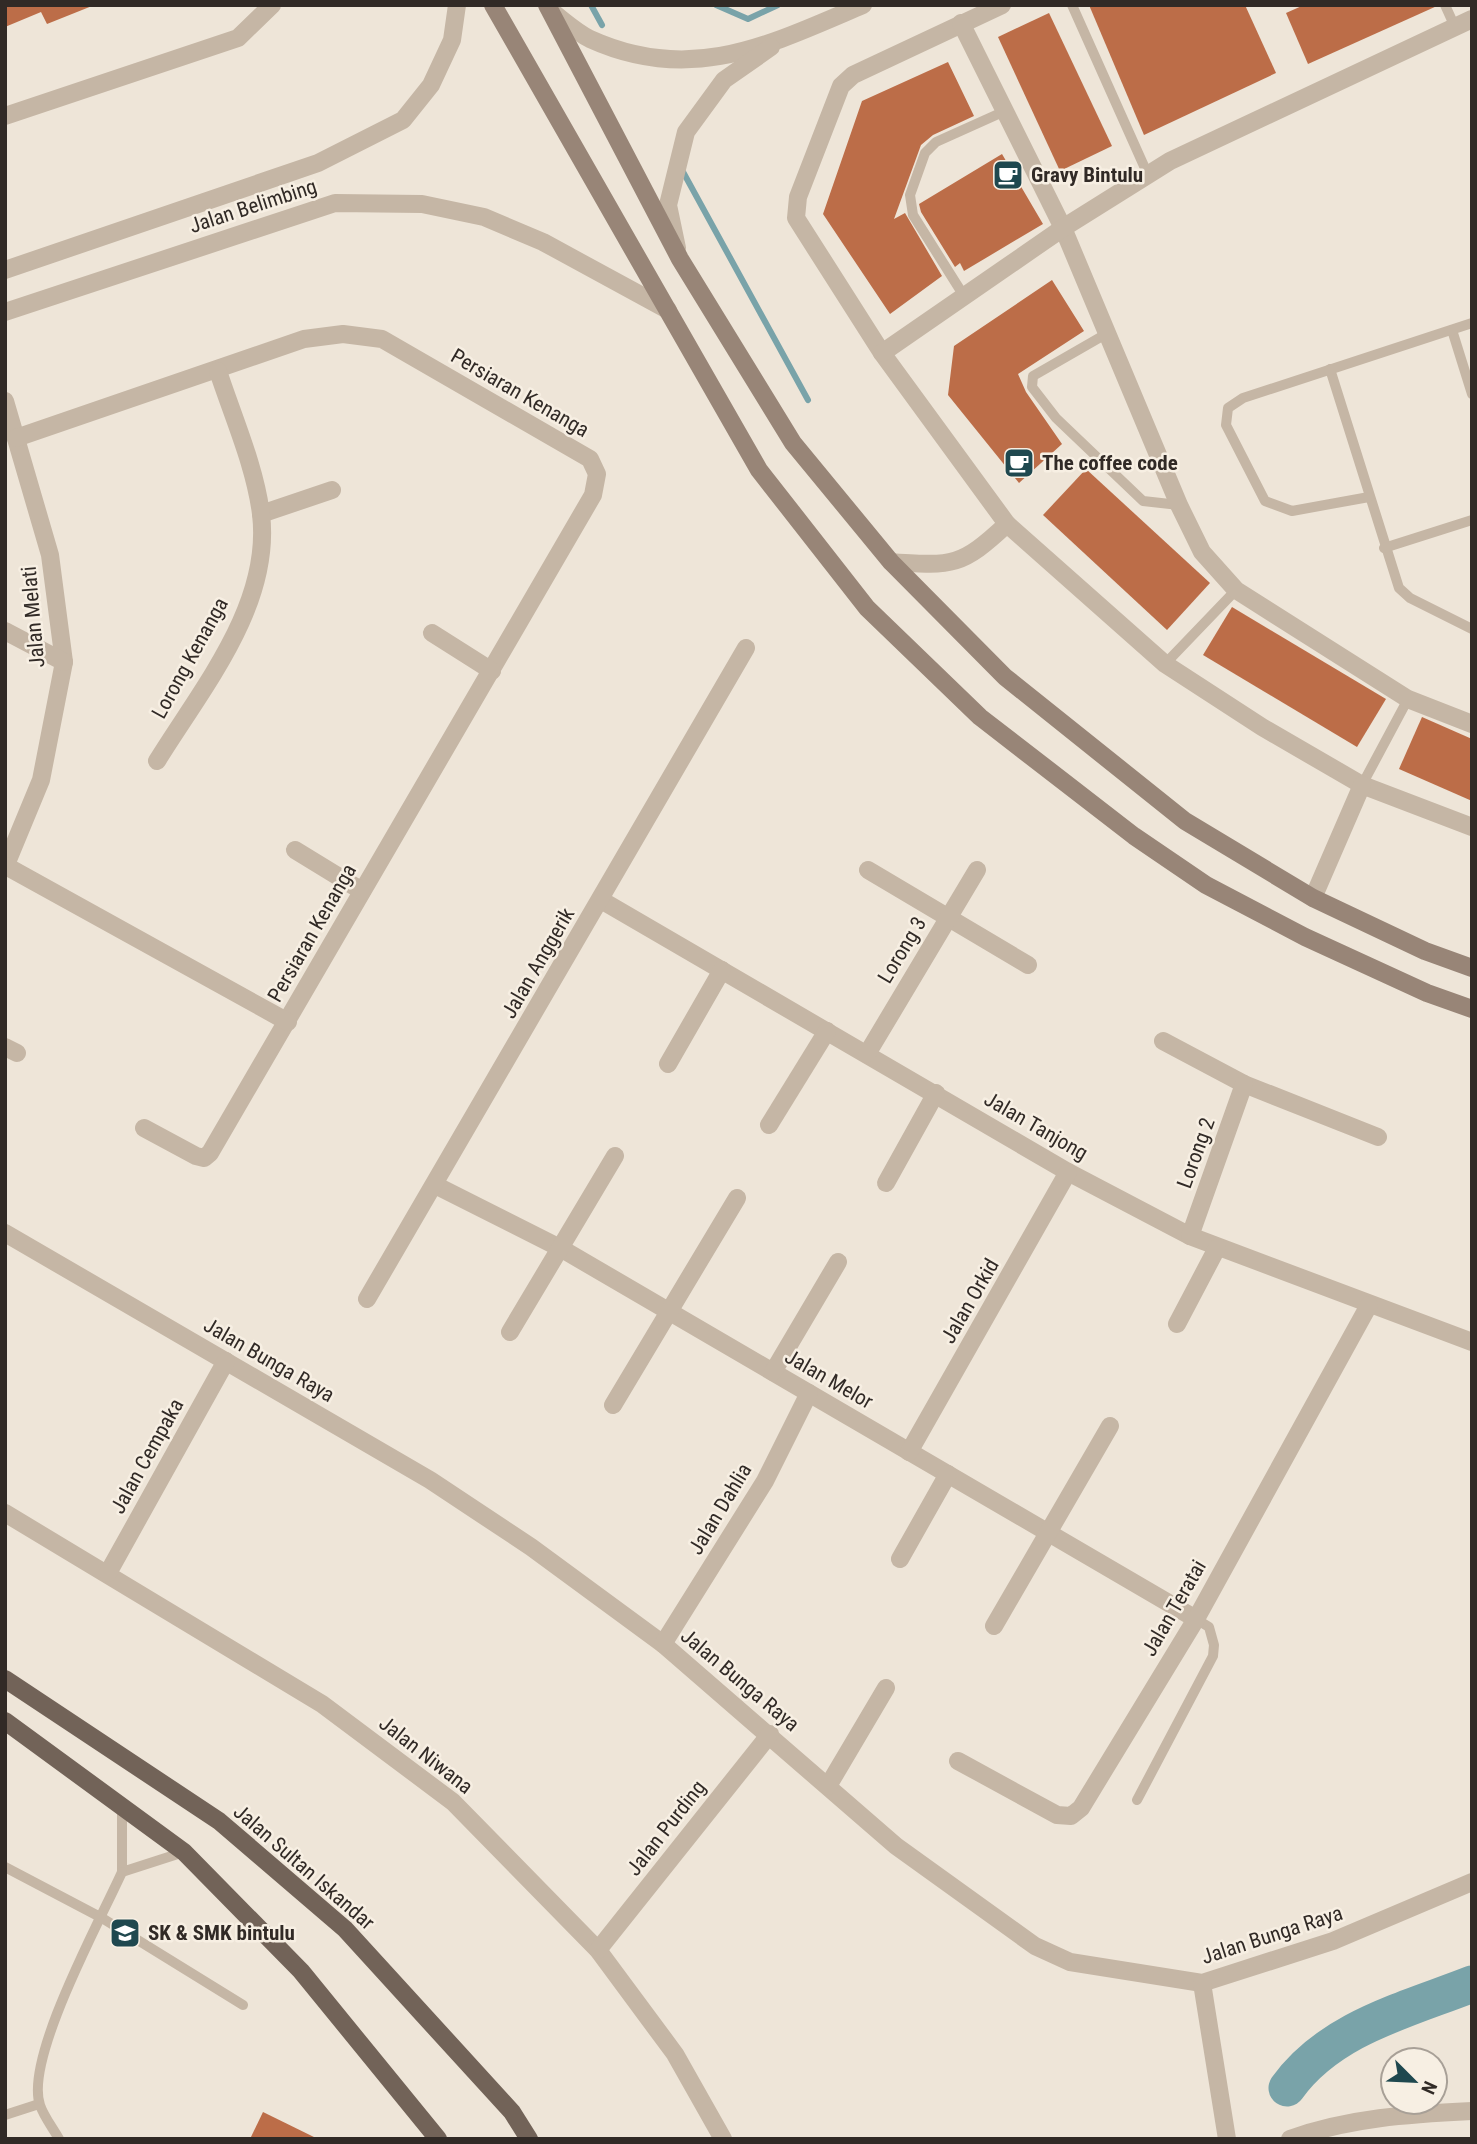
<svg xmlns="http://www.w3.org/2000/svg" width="1477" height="2144" font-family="'Roboto Condensed',sans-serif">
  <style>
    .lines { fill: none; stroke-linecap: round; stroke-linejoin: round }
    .stream { stroke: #79a3a9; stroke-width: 6 }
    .river { stroke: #79a3a9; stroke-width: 37 }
    .building { fill: #bc6d48 }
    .lane { stroke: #c5b6a5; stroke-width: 10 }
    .street { stroke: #c5b6a5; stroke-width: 18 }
    .secondary { stroke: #988577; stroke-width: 18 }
    .primary { stroke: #726358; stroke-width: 18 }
    .labels { text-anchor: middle; stroke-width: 5; stroke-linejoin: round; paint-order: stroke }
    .poi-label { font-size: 21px; font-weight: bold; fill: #312a26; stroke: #f7efe3; text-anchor: start }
    .street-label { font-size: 21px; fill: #312a26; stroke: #f7efe3 }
  </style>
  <rect width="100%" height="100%" fill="#eee5d8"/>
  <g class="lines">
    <g class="stream">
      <path d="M591,5L602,25"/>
      <path d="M716,5L748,19L778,5"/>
      <path d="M682,170L808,400"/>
    </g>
    <path class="river" d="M1287,2088C1330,2028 1406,2010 1472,1984"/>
  </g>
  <g class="building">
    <path d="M5,5H92V6L47,24L41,12L5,27Z"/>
    <path d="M1089,5H1245L1276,73L1144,135Z"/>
    <path d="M1304,5H1437V6L1308,64L1286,13Z"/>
    <path d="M1049,13L1112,146L1060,171L998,37Z"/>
    <path d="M948,62L974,116L933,135L921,145L894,219L905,213L942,276L890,314L823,214L862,101Z"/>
    <path d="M1002,154L1043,224L964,271L960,263L955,267L921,212L919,204Z"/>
    <path d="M1052,280L1084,331L1018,374L1026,392L1062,444L1019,483L948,395L954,346Z"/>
    <path d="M1086,469L1210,583L1167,630L1043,515Z"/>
    <path d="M1232,607L1386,699L1357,747L1203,655Z"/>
    <path d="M1422,717L1472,739V801L1399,769Z"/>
    <path d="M263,2112L318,2139H250Z"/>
  </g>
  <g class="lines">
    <g class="lane">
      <path d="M1072,5L1148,175"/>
      <path d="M1445,5L1455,27"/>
      <path d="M964,296L913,215L910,195L925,153L936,142L1005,111"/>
      <path d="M1452,330L1472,394"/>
      <path d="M1106,334L1033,376L1032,387L1056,418L1143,501L1179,505"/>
      <path d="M1330,369L1399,588L1410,598L1472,629"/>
      <path d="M1369,497L1292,511L1265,501L1226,425L1228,408L1243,398L1472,323"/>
      <path d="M1384,548L1472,520"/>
      <path d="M1165,664L1236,590"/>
      <path d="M1362,785L1408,699"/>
      <path d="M1137,1800L1213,1656L1214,1645L1209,1627L1196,1619"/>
      <path d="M122,1805V1872L184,1852"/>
      <path d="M5,1867L102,1918L243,2005"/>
      <path d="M5,2115L39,2104"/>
      <path d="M59,2139C53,2128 44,2117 40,2105C24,2059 101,1919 122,1872"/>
    </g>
    <g class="street">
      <path d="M1002,5L853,75L841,86L798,197L796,218L882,353L1007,524L1165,664L1262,727L1362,785L1472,827"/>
      <path d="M551,11C563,20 576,32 590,39C691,85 769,45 863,5"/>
      <path d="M961,23L1063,228L1179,505L1202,552L1236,590L1408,699L1472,724"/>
      <path d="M5,116L238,38L272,5"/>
      <path d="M677,248L668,205L686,132L724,80L771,47"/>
      <path d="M5,270L318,163L403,120L431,85L452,40L457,5"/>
      <path d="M5,312L335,203L422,204L484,217L543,242L668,310"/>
      <path d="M882,353L1063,228L1170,161L1472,19"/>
      <path d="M5,401L50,555L64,662L41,780L5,867"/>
      <path d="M16,438L304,339L343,334L382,339L590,459L597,474L593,495L210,1153L204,1158L196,1156L144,1128"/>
      <path d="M261,514L332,490"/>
      <path d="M891,562C953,566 961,567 1007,524"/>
      <path d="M5,631L64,662"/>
      <path d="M432,633L492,671"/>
      <path d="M157,761C202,688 272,605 261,514C255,466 233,417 218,371"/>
      <path d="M295,850L362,891"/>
      <path d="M6,866L288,1022"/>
      <path d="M868,870L1028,965"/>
      <path d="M1313,898L1362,785"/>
      <path d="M601,900L1068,1172L1190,1236L1472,1342"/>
      <path d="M1163,1041L1244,1084L1378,1137"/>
      <path d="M5,1047L17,1053"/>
      <path d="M867,1054L977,870"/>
      <path d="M668,1064L722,970"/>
      <path d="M769,1125L827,1031"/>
      <path d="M886,1183L936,1093"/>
      <path d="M435,1185L562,1249L1196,1619"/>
      <path d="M5,1233L430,1480L531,1547L663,1644L896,1846L1035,1946L1070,1962L1202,1983L1333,1941L1472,1882"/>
      <path d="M1190,1236L1244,1084"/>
      <path d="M367,1299L746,648"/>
      <path d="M1177,1324L1217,1248"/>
      <path d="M510,1332L615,1156"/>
      <path d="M773,1372L838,1262"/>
      <path d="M613,1405L737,1198"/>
      <path d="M909,1452L1068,1172"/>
      <path d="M5,1513L322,1704L453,1802L598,1950L675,2054L723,2139"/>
      <path d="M900,1559L948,1474"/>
      <path d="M108,1573L226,1361"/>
      <path d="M994,1626L1110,1426"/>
      <path d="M663,1644L765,1481L809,1393"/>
      <path d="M958,1761L1057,1815L1071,1816L1081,1808L1196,1619L1369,1305"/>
      <path d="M828,1786L886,1688"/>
      <path d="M598,1950L770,1734"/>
      <path d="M1202,1983L1227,2139"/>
      <path d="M1290,2139C1348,2118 1410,2114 1472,2111"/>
    </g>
    <g class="secondary">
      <path d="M493,5L759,470L867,608L980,717L1134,836L1206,885L1305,937L1427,993L1472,1009"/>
      <path d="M547,5L680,259L793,443L891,562L1005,677L1185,821L1313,898L1425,951L1472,968"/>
    </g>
    <g class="primary">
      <path d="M5,1679L219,1821L345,1929L512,2112L529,2139"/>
      <path d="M5,1721L184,1852L301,1971L438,2139"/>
    </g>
  </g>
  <defs>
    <g id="cafe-square" transform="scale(1.575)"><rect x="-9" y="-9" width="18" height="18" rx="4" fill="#1f484f" stroke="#f7efe3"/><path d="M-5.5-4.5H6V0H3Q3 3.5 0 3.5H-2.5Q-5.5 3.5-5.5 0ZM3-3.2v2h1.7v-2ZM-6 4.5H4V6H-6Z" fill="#fff"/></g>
    <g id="school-square" transform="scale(1.575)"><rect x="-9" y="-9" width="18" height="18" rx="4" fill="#1f484f" stroke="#f7efe3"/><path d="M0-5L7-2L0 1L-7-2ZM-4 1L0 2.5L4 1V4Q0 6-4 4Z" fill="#fff"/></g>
  </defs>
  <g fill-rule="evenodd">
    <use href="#cafe-square" x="1008" y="175"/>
    <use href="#cafe-square" x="1019" y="463"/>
    <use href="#school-square" x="125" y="1933"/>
  </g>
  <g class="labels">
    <g class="poi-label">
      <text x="1031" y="182">Gravy Bintulu</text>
      <text x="1042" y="470">The coffee code</text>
      <text x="148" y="1940">SK &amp; SMK bintulu</text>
    </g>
    <g class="street-label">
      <text transform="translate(253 206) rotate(-18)" y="7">Jalan Belimbing</text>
      <text transform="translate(520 393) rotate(30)" y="7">Persiaran Kenanga</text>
      <text transform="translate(33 617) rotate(-95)" y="7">Jalan Melati</text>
      <text transform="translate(190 658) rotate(-61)" y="7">Lorong Kenanga</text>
      <text transform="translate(312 933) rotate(-60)" y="7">Persiaran Kenanga</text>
      <text transform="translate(902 950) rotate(-59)" y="7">Lorong 3</text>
      <text transform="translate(538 963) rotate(-60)" y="7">Jalan Anggerik</text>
      <text transform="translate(1036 1126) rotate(30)" y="7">Jalan Tanjong</text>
      <text transform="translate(1196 1153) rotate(-70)" y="7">Lorong 2</text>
      <text transform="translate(970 1301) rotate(-60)" y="7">Jalan Orkid</text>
      <text transform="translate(269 1360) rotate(30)" y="7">Jalan Bunga Raya</text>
      <text transform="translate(829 1379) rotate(30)" y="7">Jalan Melor</text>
      <text transform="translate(147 1456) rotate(-61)" y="7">Jalan Cempaka</text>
      <text transform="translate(720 1509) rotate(-59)" y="7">Jalan Dahlia</text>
      <text transform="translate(1174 1608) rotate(-60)" y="7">Jalan Teratai</text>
      <text transform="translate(740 1680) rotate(40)" y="7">Jalan Bunga Raya</text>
      <text transform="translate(426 1755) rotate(38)" y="7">Jalan Niwana</text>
      <text transform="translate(666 1828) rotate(-52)" y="7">Jalan Purding</text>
      <text transform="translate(304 1867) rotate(41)" y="7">Jalan Sultan Iskandar</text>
      <text transform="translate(1272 1935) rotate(-18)" y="7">Jalan Bunga Raya</text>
    </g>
  </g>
  <rect width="1477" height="2144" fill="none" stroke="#312a26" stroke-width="14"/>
  <g transform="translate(1414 2081) rotate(114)"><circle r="33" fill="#f7efe3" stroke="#a8a097" stroke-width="2"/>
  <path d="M0-5L12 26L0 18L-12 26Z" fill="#1f484f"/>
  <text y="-10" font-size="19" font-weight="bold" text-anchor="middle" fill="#312a26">N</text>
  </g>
</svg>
